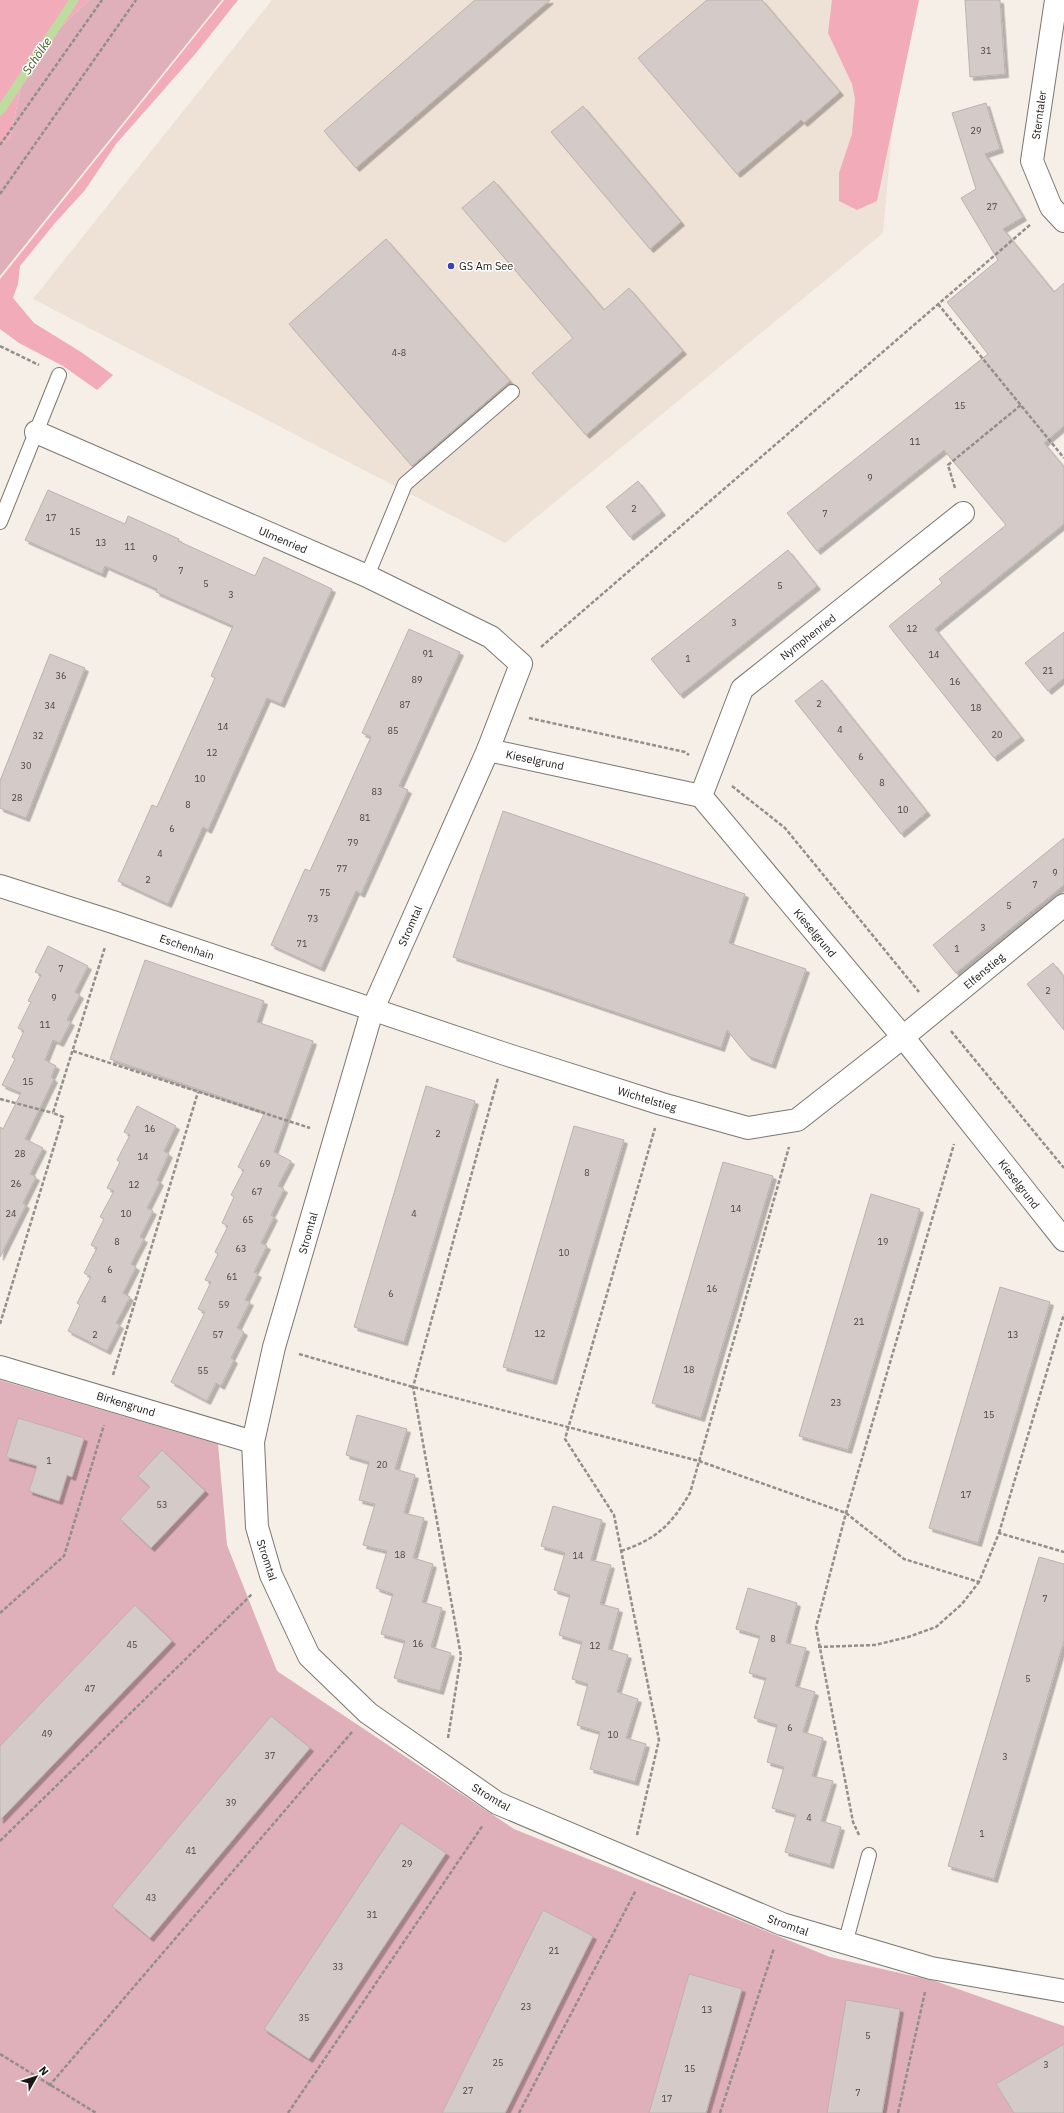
<svg xmlns="http://www.w3.org/2000/svg" width="1064" height="2113" font-family="'IBM Plex Sans',sans-serif">
  <style>
    .built { fill: #eee1d5 }
    .green { fill: #dfb0b9 }
    .forest { fill: #f2abb9 }
    .lines { fill: none; stroke-linecap: round; stroke-linejoin: round }
    .stream { stroke: #c0db9f; stroke-width: 9 }
    .building { fill: #d4cac7; stroke: #bcb2af; filter: url(#shadow) }
    .service-casing { stroke: #7c7670; stroke-width: 16 }
    .minor-casing { stroke: #7c7670; stroke-width: 24 }
    .path { stroke: #938e89; stroke-width: 2.5; stroke-dasharray: 4 2; stroke-linecap: butt }
    .service { stroke: #fff; stroke-width: 14 }
    .minor { stroke: #fff; stroke-width: 22 }
    .poi-dot { fill: #3d42b6; stroke: #fff; stroke-width: 1.5 }
    .labels { text-anchor: middle; stroke-width: 3; stroke-linejoin: round; paint-order: stroke }
    .number-label { font-size: 9px; fill: #484442 }
    .street-label { font-size: 11px; fill: #1a1715; stroke: #fff }
    .poi-label { font-size: 11px; fill: #1a1715; stroke: #fff; text-anchor: start }
    .water-label { font-size: 12px; font-style: italic; fill: #3f581a; stroke: #fff }
  </style>
  <defs>
    <filter id="shadow"><feDropShadow dx="3.5" dy="3.5" stdDeviation="0" flood-color="#0004"/></filter>
  </defs>
  <rect width="100%" height="100%" fill="#f6efe8"/>
  <path class="built" d="M272,0H904L883,233L505,543L33,299Z"/>
  <g class="green">
    <path d="M89,0H222L0,276V146L10,138L27,59Z"/>
    <path d="M0,1380L218,1444L227,1545L277,1671L514,1829L830,1957L935,1981L1064,2026V2113H0Z"/>
  </g>
  <g class="forest">
    <path d="M0,0H89L27,59L10,138L0,146Z"/>
    <path d="M224,0H238L196,53L116,144L85,190L55,223L20,266L18,284L13,298L34,323L81,352L113,375L97,390L63,366L19,343L0,329V279Z"/>
    <path d="M832,0H919L877,201L857,210L839,201V173L852,134L855,99L852,84L828,33Z"/>
  </g>
  <g class="lines">
    <path class="stream" d="M0,111L74,0"/>
  </g>
  <g class="building">
    <path d="M475,0H550L356,168L324,131Z"/>
    <path d="M707,0H762L840,92L804,123L801,120L737,174L638,58Z"/>
    <path d="M965,0H1000L1005,74L970,77Z"/>
    <path d="M986,103L1000,149L985,154L1023,217L1003,229L1054,292L1064,283V426L1044,443L1064,467V524L935,629L1021,737L994,758L889,626L942,583L939,579L1006,525L944,450L817,551L787,513L988,354L947,302L998,260L961,198L976,189L952,113Z"/>
    <path d="M583,106L681,222L650,249L551,132Z"/>
    <path d="M494,181L604,310L629,288L683,351L586,435L532,373L573,338L462,208Z"/>
    <path d="M386,239L510,381L412,466L289,324Z"/>
    <path d="M638,481L662,512L630,537L606,507Z"/>
    <path d="M48,490L125,524L128,516L179,539L178,541L255,576L264,557L332,589L281,704L267,698L208,830L203,827L168,904L118,881L152,805L157,807L215,678L211,676L233,626L156,592L157,589L105,566L102,574L25,540Z"/>
    <path d="M788,550L817,586L680,695L651,659Z"/>
    <path d="M409,629L460,652L399,786L408,790L361,894L356,891L321,968L271,945L305,869L310,871L371,737L362,733Z"/>
    <path d="M1064,632V678L1048,691L1025,663Z"/>
    <path d="M50,654L85,668L26,818L0,808V781Z"/>
    <path d="M822,680L927,812L901,834L795,701Z"/>
    <path d="M503,811L745,894L729,943L806,969L772,1065L748,1056L727,1030L721,1048L453,957Z"/>
    <path d="M1064,838V885L956,973L933,945Z"/>
    <path d="M48,946L88,966L75,992L80,995L67,1020L71,1022L60,1043L53,1040L45,1060L56,1066L51,1077L54,1079L25,1139L43,1148L30,1174L36,1177L23,1203L26,1205L0,1257V1127L3,1129L21,1093L2,1085L15,1059L12,1057L24,1031L18,1028L31,1002L28,1001L41,975L35,972Z"/>
    <path d="M145,960L264,1001L257,1022L313,1041L274,1152L291,1161L278,1186L284,1189L271,1215L274,1217L261,1243L267,1246L254,1272L258,1274L245,1300L250,1302L237,1328L244,1332L231,1358L234,1360L221,1386L216,1383L207,1401L171,1382L205,1312L198,1309L211,1282L205,1280L218,1254L215,1252L228,1226L222,1223L234,1197L231,1195L244,1170L238,1167L265,1112L110,1059Z"/>
    <path d="M1053,963L1064,977V1030L1027,984Z"/>
    <path d="M426,1086L475,1101L404,1342L354,1327Z"/>
    <path d="M137,1106L176,1126L164,1151L169,1154L157,1180L160,1182L147,1208L153,1211L140,1237L144,1239L131,1264L136,1267L123,1293L130,1297L116,1323L120,1325L107,1351L68,1331L80,1305L77,1303L91,1277L84,1273L97,1248L91,1245L104,1219L100,1217L114,1191L107,1188L120,1162L117,1160L130,1135L124,1132Z"/>
    <path d="M574,1126L624,1140L553,1381L503,1367Z"/>
    <path d="M723,1162L773,1176L701,1418L652,1403Z"/>
    <path d="M871,1194L920,1209L848,1450L799,1436Z"/>
    <path d="M1000,1287L1050,1302L978,1543L929,1528Z"/>
    <path d="M357,1415L407,1429L395,1469L415,1475L404,1513L424,1518L413,1558L433,1564L422,1602L442,1608L431,1647L451,1653L440,1691L394,1678L405,1641L381,1634L393,1594L376,1588L387,1551L363,1545L375,1504L359,1500L369,1462L346,1455Z"/>
    <path d="M18,1418L84,1438L72,1477L67,1475L59,1501L29,1491L37,1466L6,1457Z"/>
    <path d="M162,1450L205,1491L151,1548L120,1519L150,1487L138,1476Z"/>
    <path d="M553,1506L602,1520L591,1560L611,1565L600,1604L619,1609L608,1649L628,1655L617,1692L638,1699L626,1738L646,1744L635,1782L590,1769L600,1732L577,1725L588,1684L572,1679L582,1642L559,1635L570,1595L554,1590L565,1553L541,1546Z"/>
    <path d="M1039,1557L1064,1564V1641L994,1879L948,1866Z"/>
    <path d="M748,1588L797,1603L786,1643L806,1648L795,1686L815,1692L803,1732L823,1738L812,1776L833,1781L821,1821L841,1827L830,1865L785,1852L796,1815L772,1808L784,1767L767,1762L777,1725L754,1718L766,1678L749,1673L760,1636L736,1629Z"/>
    <path d="M135,1605L172,1641L0,1820V1746Z"/>
    <path d="M271,1716L310,1748L150,1938L112,1906Z"/>
    <path d="M401,1823L446,1853L309,2059L264,2029Z"/>
    <path d="M543,1910L593,1936L505,2113H442Z"/>
    <path d="M689,1974L742,1989L706,2113H649Z"/>
    <path d="M846,2000L900,2009L882,2113H827Z"/>
    <path d="M1064,2044V2113H1014L996,2084Z"/>
  </g>
  <g class="lines">
    <g class="service-casing">
      <g id="service">
        <path d="M0,522L59,375"/>
        <path d="M367,576L405,484L512,392"/>
        <path d="M845,1944L869,1855"/>
      </g>
    </g>
    <g class="minor-casing">
      <g id="minor">
        <path d="M1056,0L1032,161L1051,207L1064,221"/>
        <path d="M36,432L367,576L491,637L521,664L488,750L372,1011L274,1347L253,1442L257,1527L271,1575L309,1656L368,1713L497,1803L782,1924L931,1968L1064,1991"/>
        <path d="M488,750L701,796L903,1037L1064,1240"/>
        <path d="M701,796L742,689L963,513"/>
        <path d="M0,886L113,922L505,1054L662,1104L748,1128L797,1120L903,1037L1064,905"/>
        <path d="M0,1367L253,1442"/>
      </g>
    </g>
    <g class="path">
      <path d="M0,145L102,0"/>
      <path d="M0,194L136,0"/>
      <path d="M938,304L1064,458"/>
      <path d="M0,346L39,365"/>
      <path d="M955,488L948,465L1021,405"/>
      <path d="M541,647L1031,224"/>
      <path d="M529,718L685,752L689,755"/>
      <path d="M732,786L785,828L919,992"/>
      <path d="M951,1031L1064,1168"/>
      <path d="M73,1051L310,1128"/>
      <path d="M0,1099L53,1113"/>
      <path d="M0,1324L63,1117L53,1113L105,947"/>
      <path d="M299,1354L413,1387L699,1461L846,1513L904,1559L979,1582L999,1533L1064,1552"/>
      <path d="M113,1375L198,1092"/>
      <path d="M999,1533L1064,1314"/>
      <path d="M621,1551C657,1539 671,1525 690,1493L789,1147"/>
      <path d="M0,1613L64,1556L104,1425"/>
      <path d="M818,1647L875,1645L908,1637L936,1627L962,1604L979,1582"/>
      <path d="M448,1738L461,1656L413,1387L498,1078"/>
      <path d="M637,1835L659,1740L614,1515L565,1439L655,1128"/>
      <path d="M859,1835L853,1822L816,1627L846,1513L954,1144"/>
      <path d="M0,1841L252,1594"/>
      <path d="M0,2054L96,2113"/>
      <path d="M49,2086L352,1732"/>
      <path d="M288,2113L483,1825"/>
      <path d="M519,2113L636,1890"/>
      <path d="M720,2113L774,1948"/>
      <path d="M898,2113L925,1992"/>
    </g>
    <use href="#service" class="service"/>
    <use href="#minor" class="minor"/>
  </g>
  <circle class="poi-dot" cx="451" cy="266" r="4"/>
  <g class="labels">
    <g class="number-label">
      <text x="986" y="54">31</text>
      <text x="976" y="134">29</text>
      <text x="992" y="210">27</text>
      <text x="399" y="356">4-8</text>
      <text x="960" y="409">15</text>
      <text x="915" y="445">11</text>
      <text x="870" y="481">9</text>
      <text x="634" y="512">2</text>
      <text x="825" y="517">7</text>
      <text x="51" y="521">17</text>
      <text x="75" y="535">15</text>
      <text x="101" y="546">13</text>
      <text x="130" y="550">11</text>
      <text x="155" y="562">9</text>
      <text x="181" y="574">7</text>
      <text x="206" y="587">5</text>
      <text x="780" y="589">5</text>
      <text x="231" y="598">3</text>
      <text x="734" y="626">3</text>
      <text x="912" y="632">12</text>
      <text x="428" y="657">91</text>
      <text x="934" y="658">14</text>
      <text x="688" y="662">1</text>
      <text x="1048" y="674">21</text>
      <text x="61" y="679">36</text>
      <text x="417" y="683">89</text>
      <text x="955" y="685">16</text>
      <text x="819" y="707">2</text>
      <text x="405" y="708">87</text>
      <text x="50" y="709">34</text>
      <text x="976" y="711">18</text>
      <text x="223" y="730">14</text>
      <text x="840" y="733">4</text>
      <text x="393" y="734">85</text>
      <text x="997" y="738">20</text>
      <text x="38" y="739">32</text>
      <text x="212" y="756">12</text>
      <text x="861" y="760">6</text>
      <text x="26" y="769">30</text>
      <text x="200" y="782">10</text>
      <text x="882" y="786">8</text>
      <text x="377" y="795">83</text>
      <text x="17" y="801">28</text>
      <text x="188" y="808">8</text>
      <text x="903" y="813">10</text>
      <text x="365" y="821">81</text>
      <text x="172" y="832">6</text>
      <text x="353" y="846">79</text>
      <text x="160" y="857">4</text>
      <text x="342" y="872">77</text>
      <text x="1055" y="876">9</text>
      <text x="148" y="883">2</text>
      <text x="1035" y="888">7</text>
      <text x="325" y="896">75</text>
      <text x="1009" y="909">5</text>
      <text x="313" y="922">73</text>
      <text x="983" y="931">3</text>
      <text x="302" y="947">71</text>
      <text x="957" y="952">1</text>
      <text x="61" y="972">7</text>
      <text x="1048" y="994">2</text>
      <text x="54" y="1001">9</text>
      <text x="45" y="1028">11</text>
      <text x="28" y="1085">15</text>
      <text x="150" y="1132">16</text>
      <text x="438" y="1137">2</text>
      <text x="20" y="1157">28</text>
      <text x="143" y="1160">14</text>
      <text x="265" y="1167">69</text>
      <text x="587" y="1176">8</text>
      <text x="16" y="1187">26</text>
      <text x="134" y="1188">12</text>
      <text x="257" y="1195">67</text>
      <text x="736" y="1212">14</text>
      <text x="11" y="1217">24</text>
      <text x="126" y="1217">10</text>
      <text x="414" y="1217">4</text>
      <text x="248" y="1223">65</text>
      <text x="117" y="1245">8</text>
      <text x="883" y="1245">19</text>
      <text x="241" y="1252">63</text>
      <text x="564" y="1256">10</text>
      <text x="110" y="1273">6</text>
      <text x="232" y="1280">61</text>
      <text x="712" y="1292">16</text>
      <text x="391" y="1297">6</text>
      <text x="104" y="1303">4</text>
      <text x="224" y="1308">59</text>
      <text x="859" y="1325">21</text>
      <text x="540" y="1337">12</text>
      <text x="95" y="1338">2</text>
      <text x="218" y="1338">57</text>
      <text x="1013" y="1338">13</text>
      <text x="689" y="1373">18</text>
      <text x="203" y="1374">55</text>
      <text x="836" y="1406">23</text>
      <text x="989" y="1418">15</text>
      <text x="49" y="1464">1</text>
      <text x="382" y="1468">20</text>
      <text x="966" y="1498">17</text>
      <text x="162" y="1508">53</text>
      <text x="400" y="1558">18</text>
      <text x="578" y="1559">14</text>
      <text x="1045" y="1602">7</text>
      <text x="773" y="1642">8</text>
      <text x="418" y="1647">16</text>
      <text x="132" y="1648">45</text>
      <text x="595" y="1649">12</text>
      <text x="1028" y="1682">5</text>
      <text x="90" y="1692">47</text>
      <text x="790" y="1731">6</text>
      <text x="47" y="1737">49</text>
      <text x="613" y="1738">10</text>
      <text x="270" y="1759">37</text>
      <text x="1005" y="1760">3</text>
      <text x="231" y="1806">39</text>
      <text x="809" y="1821">4</text>
      <text x="982" y="1837">1</text>
      <text x="191" y="1854">41</text>
      <text x="407" y="1867">29</text>
      <text x="151" y="1901">43</text>
      <text x="372" y="1918">31</text>
      <text x="554" y="1954">21</text>
      <text x="338" y="1970">33</text>
      <text x="526" y="2010">23</text>
      <text x="707" y="2013">13</text>
      <text x="304" y="2021">35</text>
      <text x="868" y="2039">5</text>
      <text x="498" y="2066">25</text>
      <text x="1046" y="2068">3</text>
      <text x="690" y="2072">15</text>
      <text x="468" y="2094">27</text>
      <text x="858" y="2096">7</text>
      <text x="667" y="2102">17</text>
    </g>
    <g class="street-label">
      <text transform="translate(1039 115) rotate(-82)" y="4">Sterntaler</text>
      <text transform="translate(283 540) rotate(23)" y="4">Ulmenried</text>
      <text transform="translate(808 637) rotate(-38)" y="4">Nymphenried</text>
      <text transform="translate(535 760) rotate(12)" y="4">Kieselgrund</text>
      <text transform="translate(410 926) rotate(-66)" y="4">Stromtal</text>
      <text transform="translate(815 933) rotate(50)" y="4">Kieselgrund</text>
      <text transform="translate(187 947) rotate(19)" y="4">Eschenhain</text>
      <text transform="translate(984 971) rotate(-40)" y="4">Elfenstieg</text>
      <text transform="translate(647 1099) rotate(17)" y="4">Wichtelstieg</text>
      <text transform="translate(1019 1184) rotate(52)" y="4">Kieselgrund</text>
      <text transform="translate(308 1233) rotate(-74)" y="4">Stromtal</text>
      <text transform="translate(126 1404) rotate(17)" y="4">Birkengrund</text>
      <text transform="translate(267 1560) rotate(72)" y="4">Stromtal</text>
      <text transform="translate(491 1797) rotate(31)" y="4">Stromtal</text>
      <text transform="translate(788 1925) rotate(20)" y="4">Stromtal</text>
    </g>
    <g class="poi-label">
      <text x="459" y="270">GS Am See</text>
    </g>
    <g class="water-label">
      <text transform="translate(37 56) rotate(-56)" y="4">Schölke</text>
    </g>
  </g>
  <g transform="translate(36 2077) rotate(51)" stroke="#ffffff" stroke-width="3" paint-order="stroke">
  <path d="M0-3L7 15L0 10L-7 15Z" fill="#1a1715"/>
  <text y="-6" font-size="11" font-weight="bold" text-anchor="middle" fill="#1a1715">N</text>
  </g>
</svg>
